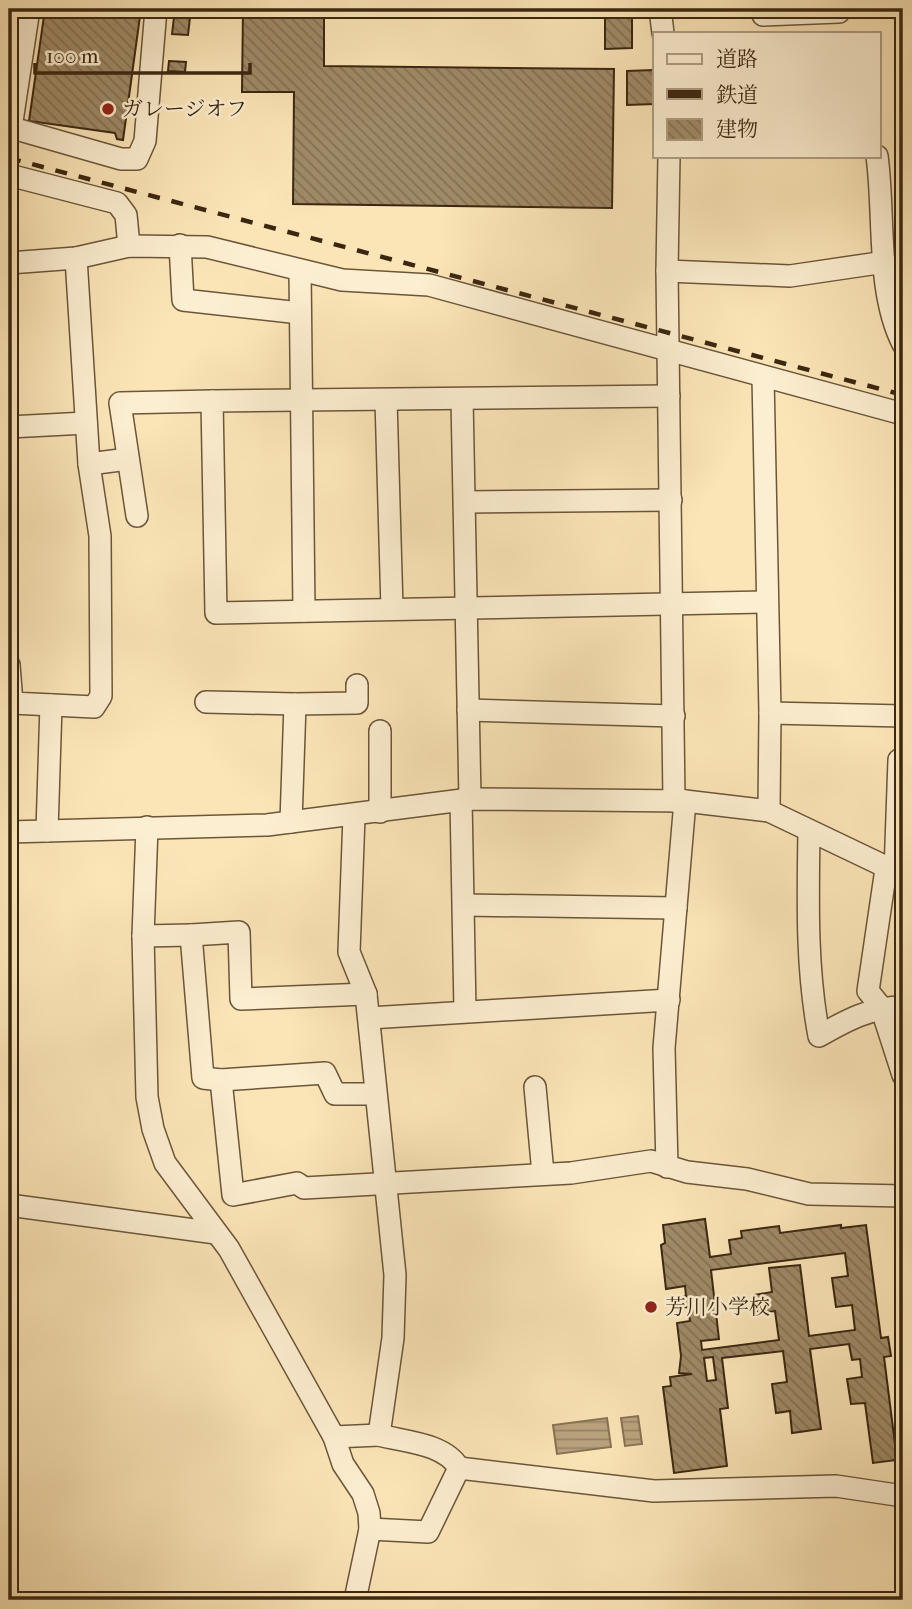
<svg xmlns="http://www.w3.org/2000/svg" width="912" height="1609" font-family="'IM FELL French Canon','Noto Serif JP',serif">
  <style>
    .water { fill: url(#water-rules); stroke: #877253; stroke-width: 2 }
    .building { fill: url(#building-back-hatch); stroke: #3b2711; stroke-width: 2; fill-rule: evenodd }
    .lines { fill: none; stroke-linecap: round; stroke-linejoin: round }
    .minor-casing { stroke: #6b563a; stroke-width: 24 }
    .minor { stroke: #fceed0; stroke-width: 21 }
    .rail { stroke: #3b2711; stroke-width: 4.5; stroke-dasharray: 12 12; stroke-linecap: butt }
    .poi-dot { fill: #8f2418; stroke: #fceed0; stroke-width: 2.5 }
    .labels { text-anchor: middle; stroke-width: 5; stroke-linejoin: round; paint-order: stroke }
    .poi-label { font-size: 21px; fill: #3b2711; stroke: #fceed0; text-anchor: start }
  </style>
  <defs>
    <pattern id="water-rules" width="6" height="5" patternUnits="userSpaceOnUse" patternTransform="scale(1.75)"><rect width="6" height="5" fill="#baa47f"/><path d="M0 2.5h6" fill="none" stroke="#988667"/></pattern>
    <pattern id="building-back-hatch" width="6" height="6" patternUnits="userSpaceOnUse" patternTransform="scale(1.75)"><rect width="6" height="6" fill="#9f8a67"/><path d="M-1 5l2 2M0 0l6 6M5-1l2 2" fill="none" stroke="#837153"/></pattern>
  </defs>
  <rect width="100%" height="100%" fill="#fbe5b7"/>
  <filter id="stains"><feTurbulence type="fractalNoise" baseFrequency=".00286" numOctaves="4"/><feColorMatrix values="0 0 0 0 .2 0 0 0 0 .09 0 0 0 0 .02 0 0 0 .5 -.17"/></filter>
  <radialGradient id="worn" r=".72"><stop offset=".6" stop-color="#630" stop-opacity="0"/><stop offset="1" stop-color="#630" stop-opacity=".3"/></radialGradient>
  <g class="water">
    <path d="M638,1416L642,1444L625,1446L621,1418Z"/>
    <path d="M607,1418L611,1447L557,1454L553,1425Z"/>
  </g>
  <g class="building">
    <path d="M9,9H18L9,72Z"/>
    <path d="M45,9H141L123,140L117,139L115,133L29,121Z"/>
    <path d="M175,9H191L188,35L172,34Z"/>
    <path d="M243,9H324V66L614,69L612,208L293,204L294,92H242Z"/>
    <path d="M605,16H632V48L605,49Z"/>
    <path d="M169,61L186,62L185,72L168,71Z"/>
    <path d="M653,70L654,104L627,105V71Z"/>
    <path d="M705,1219L710,1257L731,1254L729,1240L742,1238L741,1231L779,1226L780,1233L841,1225V1228L866,1225L881,1338L888,1337L891,1356L884,1357L897,1460L873,1463L865,1403L851,1404L847,1379L862,1377L860,1359L852,1360L849,1344L810,1349L821,1429L792,1433L790,1411L776,1413L772,1384L787,1382L783,1351L722,1358L728,1408L720,1409L727,1466L674,1473L663,1387L671,1386L670,1377L692,1374L679,1373L681,1356L677,1323L690,1321L688,1307L676,1308L675,1297L686,1296L685,1286L666,1289L661,1245L665,1243L663,1225ZM845,1253L848,1276L832,1278L836,1307L852,1305L855,1330L809,1336L800,1265L769,1268L772,1292L754,1295L757,1313L775,1311L779,1340L702,1350L701,1341L719,1339L711,1270ZM713,1357L716,1380L707,1381L704,1358Z"/>
  </g>
  <g class="lines">
    <g class="minor-casing">
      <g id="minor">
        <path d="M660,9L663,33"/>
        <path d="M763,15L839,12"/>
        <path d="M9,127L121,159H137L145,141L156,9"/>
        <path d="M11,128L29,9"/>
        <path d="M669,156L667,271L674,801"/>
        <path d="M877,156C885,214 876,292 903,344"/>
        <path d="M9,175L117,203L126,215L129,246"/>
        <path d="M180,245L183,300L300,313"/>
        <path d="M9,263L76,258L129,246L207,247L342,280L429,285L903,414"/>
        <path d="M300,271L304,611"/>
        <path d="M667,271L790,276L885,262"/>
        <path d="M763,377L770,713L769,811"/>
        <path d="M669,396L212,401L216,613L767,602"/>
        <path d="M462,399L470,799"/>
        <path d="M386,400L392,609"/>
        <path d="M9,427L86,423"/>
        <path d="M89,464L128,459"/>
        <path d="M465,502L671,500"/>
        <path d="M137,516L120,403L212,401"/>
        <path d="M9,665L12,703L94,707L101,696L100,536L89,464L76,258"/>
        <path d="M206,702L295,704L291,822"/>
        <path d="M295,704L357,703V685"/>
        <path d="M468,710L674,716"/>
        <path d="M770,713L903,716"/>
        <path d="M380,731V812"/>
        <path d="M461,800L465,1011"/>
        <path d="M354,816L349,952L366,994L395,1275L393,1338L379,1435C405,1442 444,1443 459,1468"/>
        <path d="M147,827L143,936L147,1097L153,1129L165,1163L229,1249L334,1437L343,1464L363,1494L369,1513L370,1529L355,1600"/>
        <path d="M47,831L51,705"/>
        <path d="M809,831C808,900 806,967 819,1036C847,1020 871,1007 903,1007"/>
        <path d="M9,832L267,825L470,799L685,801L769,811L903,875"/>
        <path d="M886,869L868,991L881,1007L903,1075"/>
        <path d="M895,872L899,760"/>
        <path d="M464,905L676,908"/>
        <path d="M191,935L239,932L241,999L366,994"/>
        <path d="M143,936L191,935L203,1078L221,1080L325,1073L335,1094H375"/>
        <path d="M369,1018L669,1000"/>
        <path d="M221,1080L233,1195L297,1183L304,1188L571,1173L651,1161L687,1172L747,1179L809,1194L903,1196"/>
        <path d="M535,1087L543,1174"/>
        <path d="M667,1167L664,1048L685,801"/>
        <path d="M9,1205L216,1233"/>
        <path d="M334,1437L379,1435"/>
        <path d="M459,1468L654,1491L836,1486L903,1496"/>
        <path d="M370,1529L428,1532L459,1468"/>
      </g>
    </g>
    <use href="#minor" class="minor"/>
    <path class="rail" d="M9,158L903,395"/>
  </g>
  <g class="poi-dot">
    <circle cx="108" cy="109" r="7"/>
    <circle cx="651" cy="1307" r="7"/>
  </g>
  <g class="labels">
    <g class="poi-label">
      <text x="122" y="116">ガレージオフ</text>
      <text x="665" y="1314">芳川小学校</text>
    </g>
  </g>
  <rect width="912" height="1609" fill="none" stroke="#fbe5b7" stroke-width="35"/>
  <rect x="10" y="10" width="891" height="1588" fill="none" stroke="#3b2711" stroke-width="3.5"/>
  <rect x="18" y="18" width="877" height="1574" fill="none" stroke="#3b2711" stroke-width="2"/>
  <rect x="653" y="32" width="228" height="126" fill="#fceed0" stroke="#af9e84" stroke-width="2"/>
  <rect x="667" y="54" width="35" height="10" fill="#fceed0" stroke="#af9e84" stroke-width="2"/>
  <text x="716" y="66" font-size="21" fill="#3b2711">道路</text>
  <rect x="667" y="89" width="35" height="10" fill="#3b2711" stroke="#af9e84" stroke-width="2"/>
  <text x="716" y="102" font-size="21" fill="#3b2711">鉄道</text>
  <rect x="667" y="119" width="35" height="21" fill="url(#building-back-hatch)" stroke="#af9e84" stroke-width="2"/>
  <text x="716" y="136" font-size="21" fill="#3b2711">建物</text>
  <path d="M35 63v10h215v-10" fill="none" stroke="#3b2711" stroke-width="3.5"/>
  <text x="46" y="63" font-size="21" fill="#3b2711" stroke="#fceed0" stroke-width="5" paint-order="stroke">100 m</text>
  <rect width="100%" height="100%" filter="url(#stains)"/>
  <rect width="100%" height="100%" fill="url(#worn)"/>
</svg>
